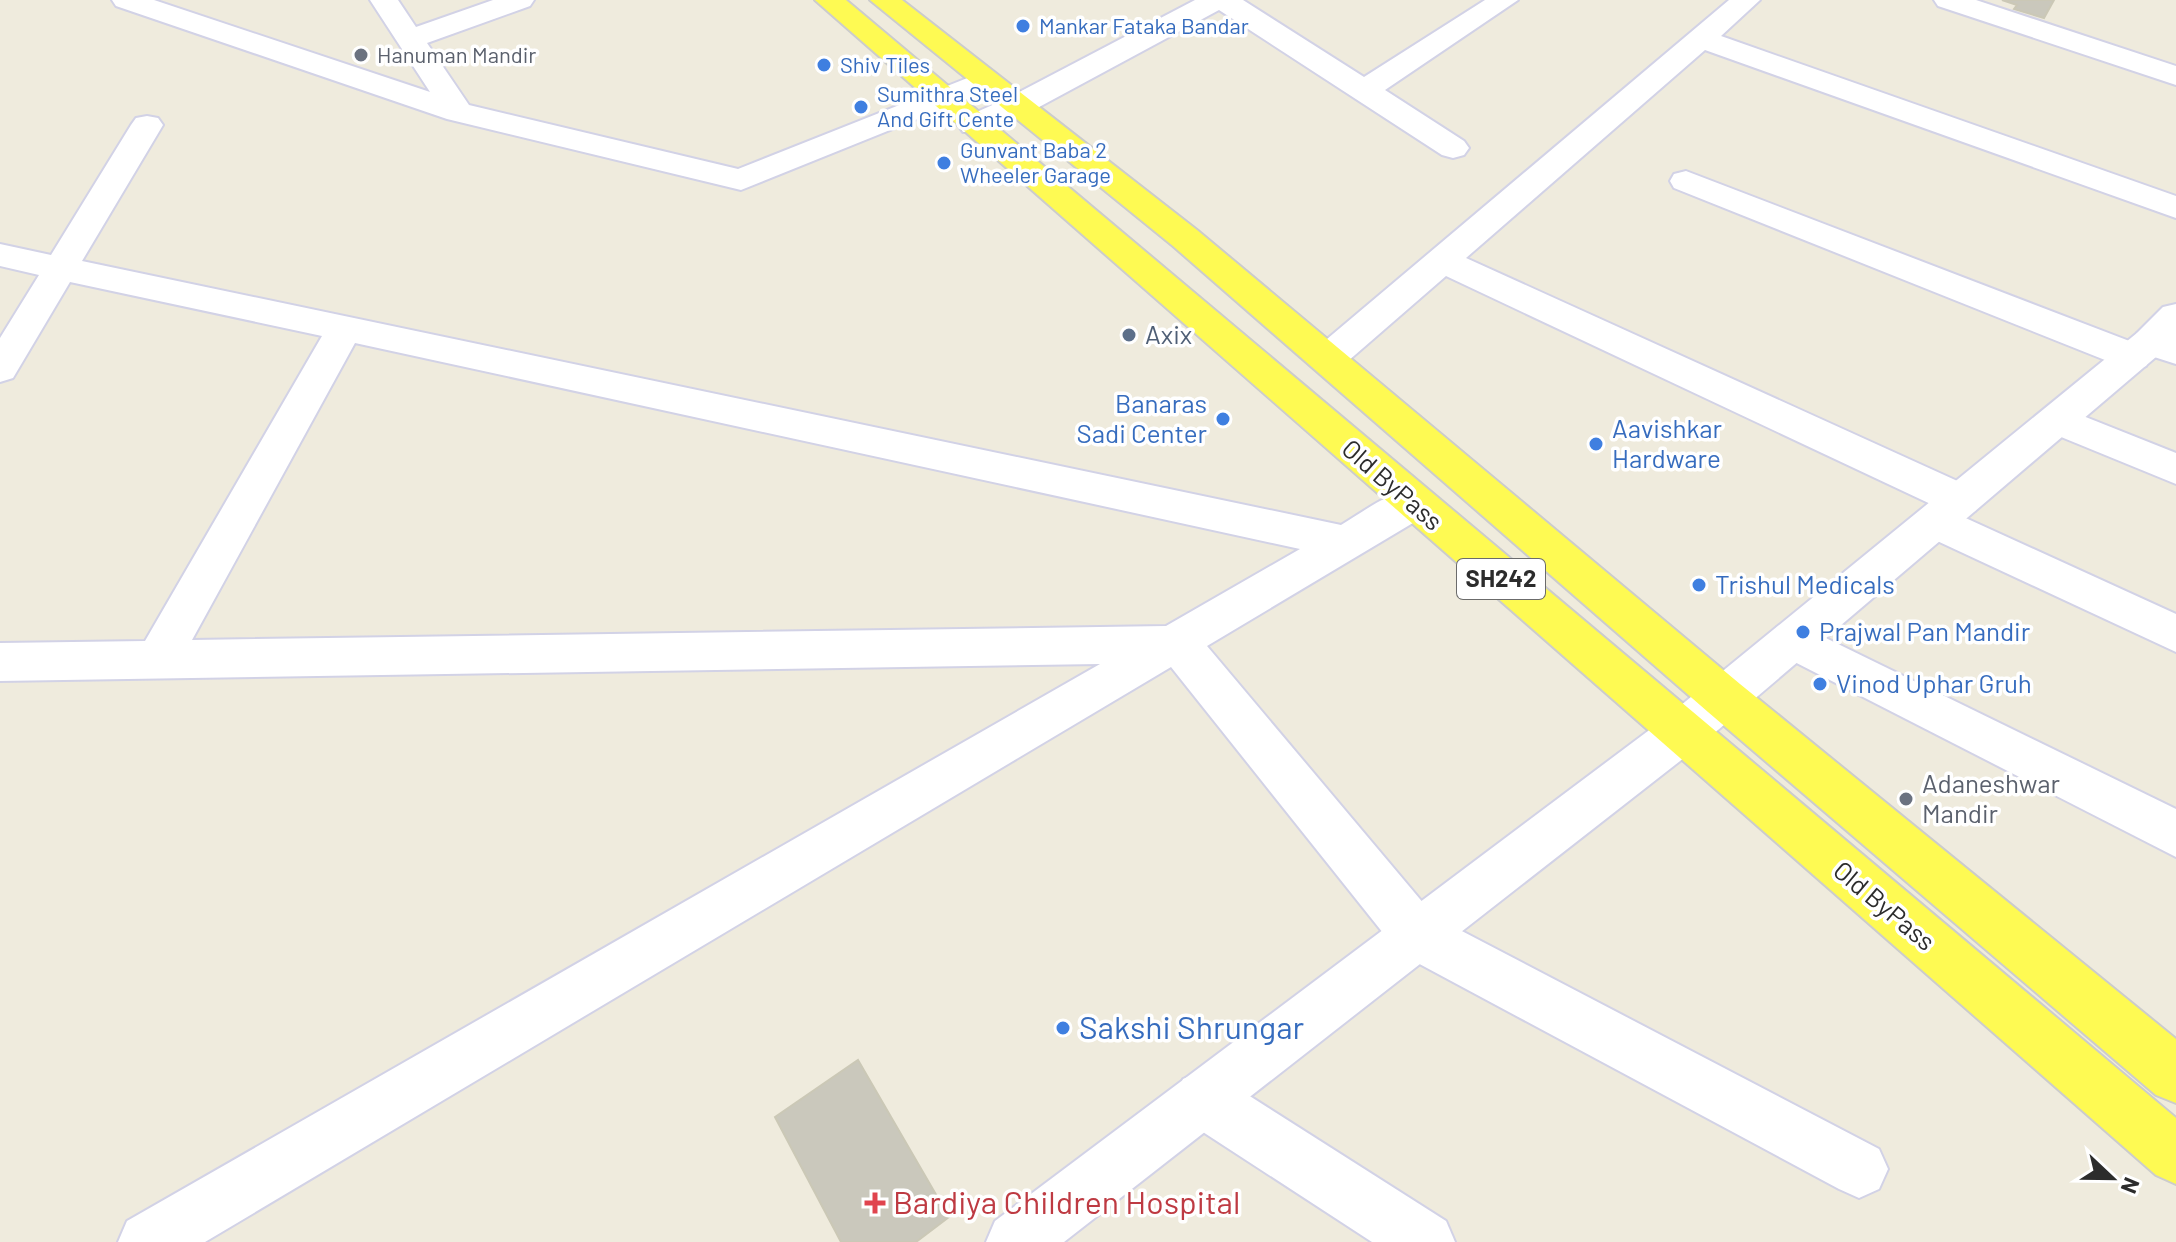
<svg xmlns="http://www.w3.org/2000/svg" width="2176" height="1242" font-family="Barlow,sans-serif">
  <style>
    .building { fill: #cac8bc; stroke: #cbc8b6; stroke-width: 2 }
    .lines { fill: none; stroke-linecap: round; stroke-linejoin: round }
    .minor-casing { stroke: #d2d2e6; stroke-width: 4 }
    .secondary-casing { stroke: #d2d2e6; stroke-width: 4 }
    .primary-casing { stroke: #ccc; stroke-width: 4 }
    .minor { fill: #fff; fill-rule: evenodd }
    .secondary { fill: #fff; fill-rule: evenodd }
    .primary { fill: #fefa53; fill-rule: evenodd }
    .shop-dot { fill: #3f7fe0; stroke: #fff; stroke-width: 3 }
    .worship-dot { fill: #6b7280; stroke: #fff; stroke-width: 3 }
    .service-dot { fill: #5c6f8a; stroke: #fff; stroke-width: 3 }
    .health-dot { fill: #e0444e; stroke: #fff; stroke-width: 3 }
    .labels { text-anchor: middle; stroke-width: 7; stroke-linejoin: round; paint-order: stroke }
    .far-shop-label { font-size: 22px; fill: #366cbe; stroke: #fff; text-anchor: start }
    .far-worship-label { font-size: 22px; fill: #5b616d; stroke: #fff; text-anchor: start }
    .shield { fill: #fff; stroke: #6b6b6b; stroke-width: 2 }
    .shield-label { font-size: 24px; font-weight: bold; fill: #2c2c2c }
    .service-label { font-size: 26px; fill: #4e5e75; stroke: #fff; text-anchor: start }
    .shop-label { font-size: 26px; fill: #366cbe; stroke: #fff; text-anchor: start }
    .street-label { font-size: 26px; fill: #2c2c2c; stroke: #fff }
    .worship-label { font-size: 26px; fill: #5b616d; stroke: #fff; text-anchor: start }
    .near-shop-label { font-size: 32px; fill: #366cbe; stroke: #fff; text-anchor: start }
    .near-health-label { font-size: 32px; fill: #be3a42; stroke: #fff; text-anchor: start }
  </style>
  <rect width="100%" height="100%" fill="#efebdd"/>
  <g class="building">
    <path d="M2002,0H2054L2044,18L2014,9L2017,5Z"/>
    <path d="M858,1060L949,1217L916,1242H841L775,1117Z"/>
  </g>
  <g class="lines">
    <g class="minor-casing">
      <g id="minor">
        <path d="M112,0H154L430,92L370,0H398L416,27L493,0H534L530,6L427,43L469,105L738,169L975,75H997L1001,81L997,87L741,190L447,119L116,6Z"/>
        <path d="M1195,0H1243L1364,77L1485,0H1518L1385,90L1464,141L1469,148L1464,155L1453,158L1442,155L1219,10L1028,113L985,132H963L958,125L963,118L1006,99Z"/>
        <path d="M1729,0H1760L1721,36L2176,196V218L1705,50L1466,258L1975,489L1981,500L1975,511L1959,515L2176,614V652L1920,533L1914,522L1920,511L1937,507L1446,276L1340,368L1327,372L1314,368L1308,359L1314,350Z"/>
        <path d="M1934,0H1976L2176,66V85L1938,6Z"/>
        <path d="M147,116L158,118L163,125L82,261L1341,525C1367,510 1399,482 1428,492L1435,503L1428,514L1207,646L1435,917L1879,1149L1888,1169L1879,1189L1859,1198L1839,1189L1399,953L1171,667L205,1242H118L127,1221L1100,664L0,681V643L145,641L322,336L70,282L13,378L0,382V338L39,275L0,266V244L51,255L131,125L136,118ZM355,343L1300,549L1166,626L192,640Z"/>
        <path d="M1686,171L2132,342L2137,333L2150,329L2176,337V364L2151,356L2146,366L2133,370L2120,366L1674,188L1670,181L1674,174Z"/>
        <path d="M2058,406L2176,453V484L2044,430L2039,420L2044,410Z"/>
        <path d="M1793,622L2176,809V857L1777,653L1771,640L1777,627Z"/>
        <path d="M1203,1071L1223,1079L1446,1221L1455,1242H1372L1183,1119L1175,1099L1183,1079Z"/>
      </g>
    </g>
    <g class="secondary-casing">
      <path id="secondary" d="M2176,304V338L2163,351L1698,747L1064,1242H986L995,1221L1664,719L2137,333L2163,307Z"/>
    </g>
    <g class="primary-casing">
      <g id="primary">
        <path d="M815,0H846L2176,1118V1184L2156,1175Z"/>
        <path d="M870,0H902L1197,230L1740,684L2176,1039V1103L2156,1095L1708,712L1173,246Z"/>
      </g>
    </g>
    <use href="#minor" class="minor"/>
    <use href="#secondary" class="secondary"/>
    <use href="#primary" class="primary"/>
  </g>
  <g class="shop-dot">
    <circle cx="1023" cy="26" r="8"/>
    <circle cx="824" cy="65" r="8"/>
    <circle cx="861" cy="107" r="8"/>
    <circle cx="944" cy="163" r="8"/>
    <circle cx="1223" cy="419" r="8"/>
    <circle cx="1596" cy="444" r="8"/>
    <circle cx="1699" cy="585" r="8"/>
    <circle cx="1803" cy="632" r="8"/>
    <circle cx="1820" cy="684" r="8"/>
    <circle cx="1063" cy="1028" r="8"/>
  </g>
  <g class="worship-dot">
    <circle cx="361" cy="55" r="8"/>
    <circle cx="1906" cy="799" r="8"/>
  </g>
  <circle class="service-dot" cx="1129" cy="335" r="8"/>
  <path class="health-dot" d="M871 1191h8v8h8v8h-8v8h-8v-8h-8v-8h8z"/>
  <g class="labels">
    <g class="far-shop-label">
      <text x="1039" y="34">Mankar Fataka Bandar</text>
      <text x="840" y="73">Shiv Tiles</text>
      <text x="877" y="102">Sumithra Steel<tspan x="877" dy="25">And Gift Cente</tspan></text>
      <text x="960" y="158">Gunvant Baba 2<tspan x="960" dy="25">Wheeler Garage</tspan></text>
    </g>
    <g class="far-worship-label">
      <text x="377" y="63">Hanuman Mandir</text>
    </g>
    <rect class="shield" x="1457" y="559" width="88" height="40" rx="6"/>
    <g class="shield-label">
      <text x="1501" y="587">SH242</text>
    </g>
    <g class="service-label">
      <text x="1145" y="344">Axix</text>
    </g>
    <g class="shop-label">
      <text x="1207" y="413" text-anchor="end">Banaras<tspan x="1207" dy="30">Sadi Center</tspan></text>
      <text x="1612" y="438">Aavishkar<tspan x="1612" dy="30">Hardware</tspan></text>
      <text x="1715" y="594">Trishul Medicals</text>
      <text x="1819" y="641">Prajwal Pan Mandir</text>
      <text x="1836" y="693">Vinod Uphar Gruh</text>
    </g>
    <g class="street-label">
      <text transform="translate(1392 485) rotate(41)" y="9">Old ByPass</text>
      <text transform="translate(1884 906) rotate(40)" y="9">Old ByPass</text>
    </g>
    <g class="worship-label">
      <text x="1922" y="793">Adaneshwar<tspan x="1922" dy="30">Mandir</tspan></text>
    </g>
    <g class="near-shop-label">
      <text x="1079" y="1039">Sakshi Shrungar</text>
    </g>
    <g class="near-health-label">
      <text x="893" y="1214">Bardiya Children Hospital</text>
    </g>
  </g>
  <g transform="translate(2112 1178) rotate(112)" stroke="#ffffff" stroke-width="6" paint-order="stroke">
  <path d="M0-6L14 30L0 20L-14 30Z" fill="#2c2c2c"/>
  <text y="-12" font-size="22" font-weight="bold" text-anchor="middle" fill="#2c2c2c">N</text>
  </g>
</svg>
